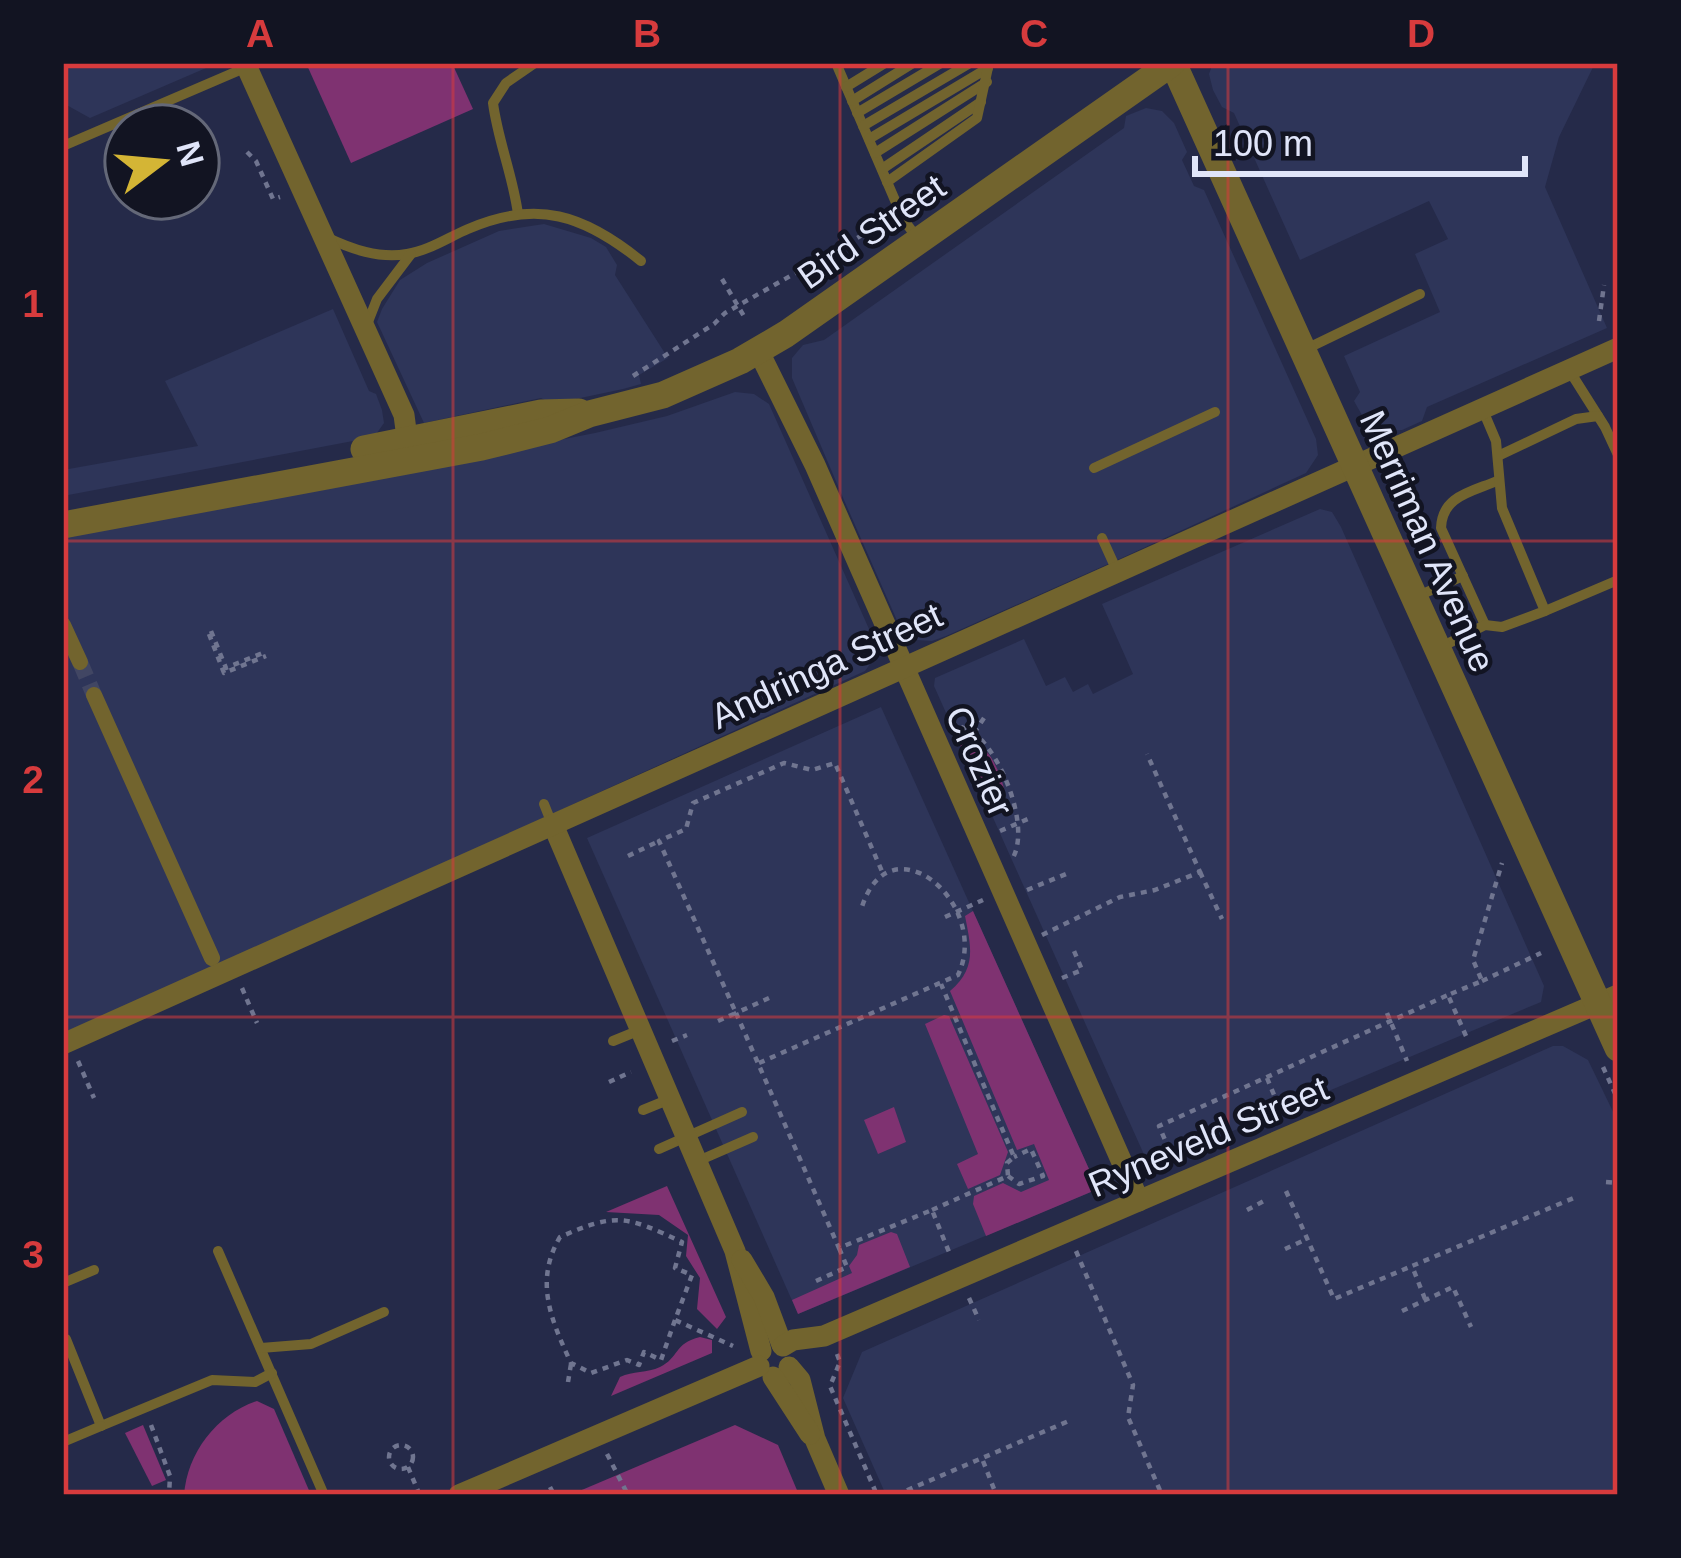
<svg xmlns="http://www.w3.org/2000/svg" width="1681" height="1558" font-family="Helvetica,sans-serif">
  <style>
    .built { fill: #2e3559 }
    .green { fill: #7f3271 }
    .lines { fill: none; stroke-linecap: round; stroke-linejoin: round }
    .pedestrian-tunnel { stroke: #414663; stroke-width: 16; stroke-dasharray: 16 8; stroke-linecap: butt }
    .path { stroke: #707590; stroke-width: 4.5; stroke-dasharray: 6 6; stroke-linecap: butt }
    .service { stroke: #72642e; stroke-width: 10 }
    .pedestrian { stroke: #72642e; stroke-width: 16 }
    .minor { stroke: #72642e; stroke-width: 21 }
    .tertiary { stroke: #72642e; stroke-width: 27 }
    .grid { fill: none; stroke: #d73b3d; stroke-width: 3; stroke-opacity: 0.55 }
    .labels { text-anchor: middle; stroke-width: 9; stroke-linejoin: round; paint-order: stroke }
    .street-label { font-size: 36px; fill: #e0e5f9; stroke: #121422 }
    .neatline { fill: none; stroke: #d73b3d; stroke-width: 4.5 }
    .grid-label { font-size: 39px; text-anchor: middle; font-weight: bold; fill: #d73b3d }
  </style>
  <rect width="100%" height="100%" fill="#252a49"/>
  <g class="built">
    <path d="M63,63H213V65L90,118L63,103Z"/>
    <path d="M1213,63H1595L1559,137L1545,187L1607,328L1427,407L1422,421L1402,430L1381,431L1367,424L1354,401L1360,392L1344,356L1440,312L1415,254L1448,239L1429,201L1300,260L1234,113L1222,107L1213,90L1209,74Z"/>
    <path d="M1146,108L1162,111L1174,123L1187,152L1182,160L1194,186L1204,190L1316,439L1318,455L1306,473L1126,556L946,636L932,641L916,640L899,625L844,500L792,378V358L803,345L824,340L1124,128L1126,116Z"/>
    <path d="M544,224L591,238L606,247L617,265L615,275L668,358L639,375L641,384L623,389L552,404L541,398L424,423L377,322L382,309L400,280L427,263L499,231Z"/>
    <path d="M333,309L369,391L376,394L382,410L384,423L374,437L63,496V470L198,446L165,381Z"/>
    <path d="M735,392L754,394L769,404L873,638V660L865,671L63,1037V537L595,433L667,416Z"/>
    <path d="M1320,509L1332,512L1341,527L1544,986L1541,1002L1154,1164L1146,1159L934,686L935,678L1024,639L1046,686L1065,677L1073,692L1088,684L1093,694L1133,674L1102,604Z"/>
    <path d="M881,707L1098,1189L798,1314L587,838Z"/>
    <path d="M1553,1046H1563L1588,1060L1618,1122V1495H886L843,1398L862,1352Z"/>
  </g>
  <g class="green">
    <path d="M306,63H452L473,109L351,163Z"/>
    <path d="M954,732C984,737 998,764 1005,792L981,790Z"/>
    <path d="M973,911L1098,1189L986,1236L973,1204L974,1196L1003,1183L1021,1192L1049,1180L1034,1144L1017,1150L950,991C977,968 971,947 965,916Z"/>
    <path d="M944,1015L949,1016L1008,1152L1000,1175L968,1189L957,1164L978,1154L925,1024Z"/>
    <path d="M894,1107L906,1142L878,1154L864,1120Z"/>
    <path d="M667,1186L726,1317L717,1329L697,1309L700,1278L686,1256L688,1235L659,1215L606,1212Z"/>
    <path d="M891,1232L897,1234L910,1267L798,1314L792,1300L852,1273L849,1266L857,1255L859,1245Z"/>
    <path d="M700,1337L712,1340V1353L611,1396L620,1377C633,1371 647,1373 660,1367C679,1358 674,1343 700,1337Z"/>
    <path d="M257,1401L274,1409L311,1495H184C187,1453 217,1414 257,1401Z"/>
    <path d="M143,1425L166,1480L152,1486L125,1433Z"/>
    <path d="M735,1425L778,1445L799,1495H570Z"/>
  </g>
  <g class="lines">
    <path class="pedestrian-tunnel" d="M80,662L94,695"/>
    <g class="path">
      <path d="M247,152L256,161L273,199L280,197"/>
      <path d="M722,279L745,318"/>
      <path d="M1599,321L1604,285"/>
      <path d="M633,376L714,324L725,313L873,229L882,226L890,231"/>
      <path d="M211,631L226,668L265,652"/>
      <path d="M209,634L224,673L266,656"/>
      <path d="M950,722C959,726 968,729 976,735C1003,757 1032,831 1011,861"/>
      <path d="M974,733L984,718"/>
      <path d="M985,796L1009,797"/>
      <path d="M1000,831L1028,819"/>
      <path d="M628,856L659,841"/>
      <path d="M1200,872L1222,919"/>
      <path d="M1027,890L1066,874"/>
      <path d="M945,917L983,900"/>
      <path d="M1042,935L1120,897L1155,890L1200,872L1147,754"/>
      <path d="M1062,978L1082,970L1074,951"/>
      <path d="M1482,981L1541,953"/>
      <path d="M242,988L257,1023"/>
      <path d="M769,998L736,1013L839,1248L932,1210L951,1257"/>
      <path d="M1387,1013L1407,1061"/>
      <path d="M718,1021L736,1013L659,841L686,829L693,803L784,763L812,770L835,763L884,876"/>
      <path d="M1466,1036L1448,995L1482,981L1473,960L1502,863"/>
      <path d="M672,1041L687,1035"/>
      <path d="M78,1061L94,1098"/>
      <path d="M759,1063L958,975C992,904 888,816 861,910"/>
      <path d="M1603,1067L1618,1100"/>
      <path d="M1267,1078L1282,1114"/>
      <path d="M609,1082L631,1072"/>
      <path d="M1174,1161L1159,1126L1448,995"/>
      <path d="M1008,1176L1019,1184L1043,1176L1031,1149L1014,1157"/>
      <path d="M1606,1182L1618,1183"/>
      <path d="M1286,1191L1334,1299L1412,1266"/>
      <path d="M932,1210L1008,1176L1007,1163L1014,1157L941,984"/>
      <path d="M1247,1210L1264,1201"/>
      <path d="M1285,1249L1307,1239"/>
      <path d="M1076,1251L1133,1385L1128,1417L1162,1495"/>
      <path d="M816,1281L847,1267L839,1248"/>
      <path d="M969,1298L979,1320"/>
      <path d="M1425,1299L1412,1266L1576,1197"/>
      <path d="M1402,1311L1453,1287L1471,1327"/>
      <path d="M675,1320L661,1360L644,1352L639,1365L627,1360L591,1373L571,1363C551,1320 534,1281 560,1237C617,1212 626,1216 682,1242L675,1268L692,1275L675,1320L733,1346"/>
      <path d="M837,1354L840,1362L830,1386L877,1495"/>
      <path d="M568,1382L571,1364"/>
      <path d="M151,1425L170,1476L169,1495"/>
      <circle cx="401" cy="1457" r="12"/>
      <path d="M607,1454L628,1495"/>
      <path d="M983,1461L994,1489L992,1495"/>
      <path d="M408,1467L418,1491"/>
      <path d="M550,1487L554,1495"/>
      <path d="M896,1495L1071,1420"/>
    </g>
    <g class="service">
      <path d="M836,63L903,219L918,239"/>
      <path d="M846,87L885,63"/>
      <path d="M852,101L913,63"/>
      <path d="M857,113L941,63"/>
      <path d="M863,126L970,63"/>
      <path d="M869,139L988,68"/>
      <path d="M63,146L247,67"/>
      <path d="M875,153L987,82"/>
      <path d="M882,169L981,102"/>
      <path d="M887,182L977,118L989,63"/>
      <path d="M518,214C513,176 498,141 493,103L506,83L535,63"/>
      <path d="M326,237C351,249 379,259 407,254C428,251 449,237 468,229C537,199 584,215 641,261"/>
      <path d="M366,327L377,299L411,254"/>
      <path d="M1306,349L1420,294"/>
      <path d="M1569,370L1605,427L1618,455"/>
      <path d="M1498,456L1576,419L1598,416"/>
      <path d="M1094,468L1215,412"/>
      <path d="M1102,538L1117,571"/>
      <path d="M1418,596L1463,576"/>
      <path d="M1545,611L1618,580"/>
      <path d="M1485,625L1441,528C1442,496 1471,492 1497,481"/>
      <path d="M1441,647L1485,625L1502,627L1545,611L1502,508L1496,441L1482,408"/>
      <path d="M544,804L552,824"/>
      <path d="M613,1041L640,1030"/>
      <path d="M643,1110L670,1099"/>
      <path d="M659,1149L742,1112"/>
      <path d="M698,1161L753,1137"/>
      <path d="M218,1251L324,1495"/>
      <path d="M63,1283L94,1270"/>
      <path d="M66,1339L101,1426L212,1380L255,1382L272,1373"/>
      <path d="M261,1348L311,1344L384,1312"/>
      <path d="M63,1442L101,1426"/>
    </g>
    <g class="pedestrian">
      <path d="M63,625L80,662"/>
      <path d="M94,695L212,958"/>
    </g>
    <g class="minor">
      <path d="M245,63L404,415L409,453"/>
      <path d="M758,350L815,465L1139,1201"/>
      <path d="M554,827L735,1251L761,1351"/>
      <path d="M63,1044L1618,348"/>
      <path d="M742,1260L764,1297L782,1345"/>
      <path d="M783,1346L793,1340L824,1336L1618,995"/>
      <path d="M789,1367L800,1380L815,1439L839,1495"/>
      <path d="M773,1377L810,1434"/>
      <path d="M459,1495L759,1366"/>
    </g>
    <g class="tertiary">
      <path d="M1173,63L1618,1048"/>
      <path d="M364,449L541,413L579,412"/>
      <path d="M63,525L482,447L550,430L589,414L663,395L740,361L786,334L1172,63"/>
    </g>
  </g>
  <path class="grid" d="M453,63V1495M840,63V1495M1228,63V1495M63,541H1618M63,1017H1618"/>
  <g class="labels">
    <g class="street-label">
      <text transform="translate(871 231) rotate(-35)" y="13">Bird Street</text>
      <text transform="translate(1428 541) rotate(66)" y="13">Merriman Avenue</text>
      <text transform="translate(826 665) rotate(-25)" y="13">Andringa Street</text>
      <text transform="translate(980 761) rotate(66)" y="13">Crozier</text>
      <text transform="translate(1208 1136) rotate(-23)" y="13">Ryneveld Street</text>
    </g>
  </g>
  <rect width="1681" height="1558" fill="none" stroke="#121422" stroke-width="132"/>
  <g transform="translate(162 162) rotate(74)"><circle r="57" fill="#121422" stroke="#646878" stroke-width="3"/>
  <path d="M0-9L21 45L0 30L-21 45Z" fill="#d4b535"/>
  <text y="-18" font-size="33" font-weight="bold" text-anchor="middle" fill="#e0e5f9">N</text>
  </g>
  <path d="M1195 156v18h330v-18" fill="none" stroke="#e0e5f9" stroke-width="6"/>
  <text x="1213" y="156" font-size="36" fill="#e0e5f9" stroke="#121422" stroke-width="9" paint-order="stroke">100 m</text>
  <rect x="66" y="66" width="1549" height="1426" class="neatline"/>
  <g class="grid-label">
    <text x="260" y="47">A</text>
    <text x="647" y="47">B</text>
    <text x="1034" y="47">C</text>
    <text x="1421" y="47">D</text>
    <text x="33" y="317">1</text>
    <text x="33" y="793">2</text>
    <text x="33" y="1268">3</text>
  </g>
</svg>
